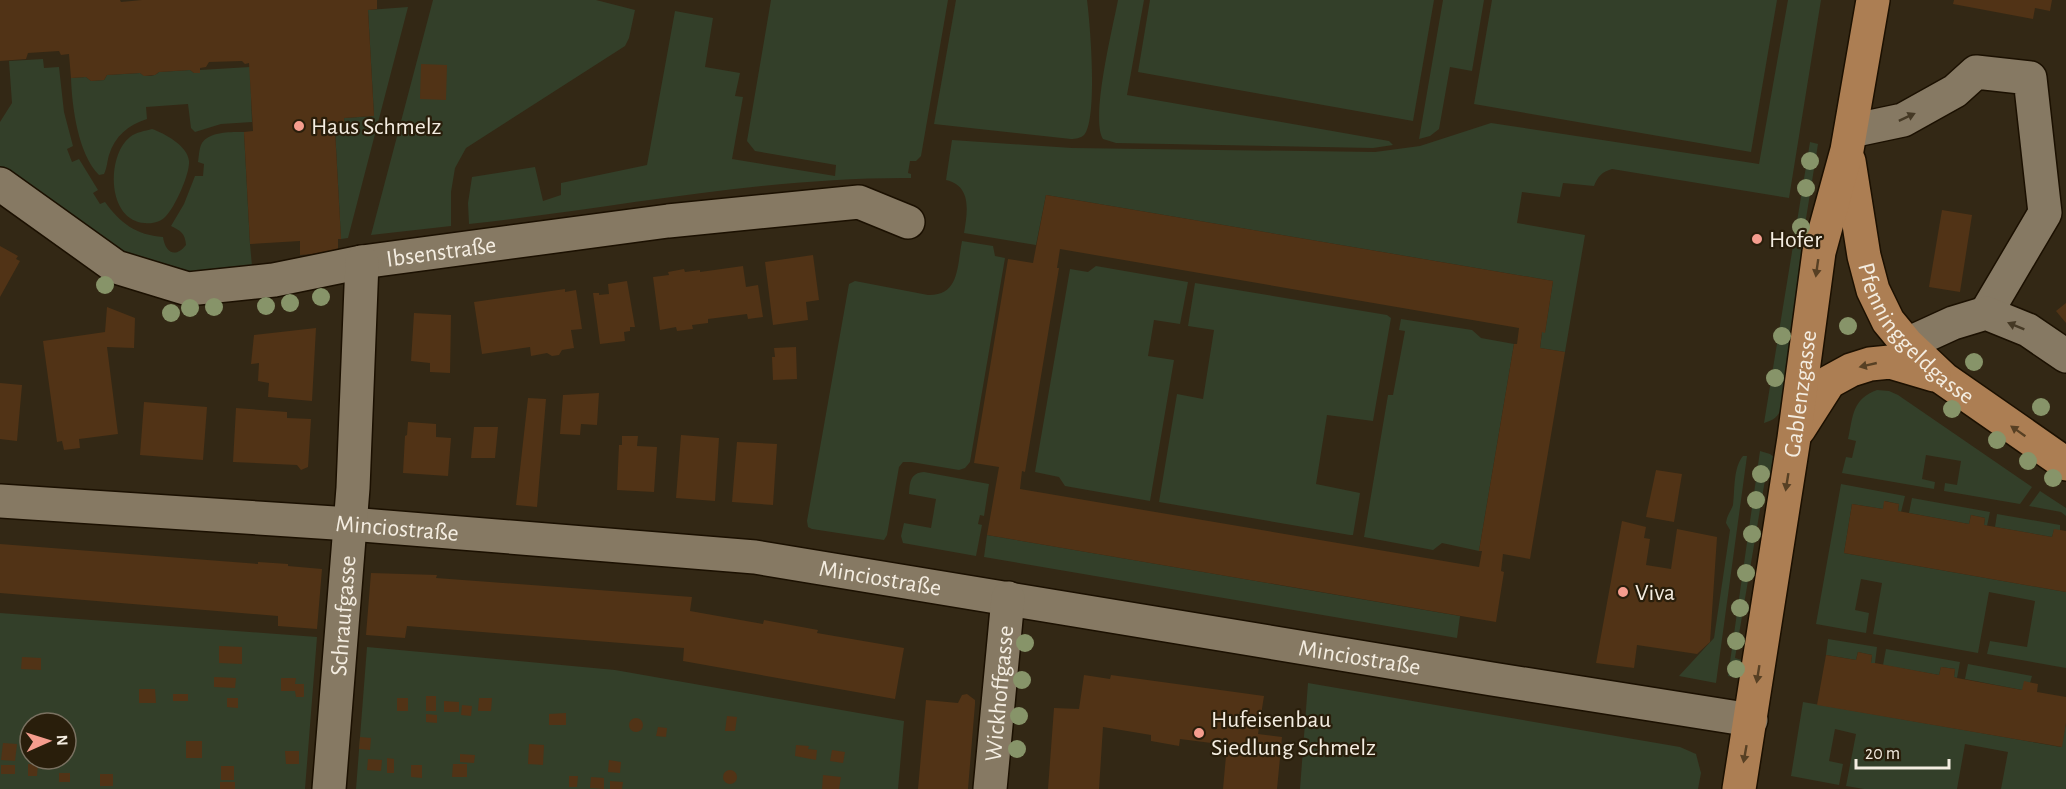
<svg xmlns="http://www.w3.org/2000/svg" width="2066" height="789" font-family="'Alegreya Sans',sans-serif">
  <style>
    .green { fill: #333f29; fill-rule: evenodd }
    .building { fill: #513316; fill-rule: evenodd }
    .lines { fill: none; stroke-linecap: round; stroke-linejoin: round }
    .minor-casing { stroke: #1b1001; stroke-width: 36 }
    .major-casing { stroke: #1b1001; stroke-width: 36 }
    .minor { stroke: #867963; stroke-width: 33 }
    .major { stroke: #ac7e53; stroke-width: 33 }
    .tree { fill: #879469 }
    .oneway { fill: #453925 }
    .oneway2 { fill: #574024 }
    .poi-dot { fill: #f59d8e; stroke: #291e0b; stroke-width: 2 }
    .labels { text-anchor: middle; stroke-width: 4.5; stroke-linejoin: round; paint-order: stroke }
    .poi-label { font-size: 24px; fill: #f4ede1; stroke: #291e0b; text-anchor: start }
    .street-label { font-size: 24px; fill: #f4ede1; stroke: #291e0b }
  </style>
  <rect width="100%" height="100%" fill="#332815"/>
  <g class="green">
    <path d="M433,0H596L635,10L629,38L625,46L466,148L455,168L451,192V226L371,235Z"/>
    <path d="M771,0H948L921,156L916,161H910L908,173L911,174V178C762,177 617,208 469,224L468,203L472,177L535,167L543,201L561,195V183L647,165L675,11L713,18L705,67L740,73L735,96L743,97L732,159L835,176L836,165L755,151L747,141Z"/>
    <path d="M956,0H1087C1090,23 1098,118 1084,135C1081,138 1075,139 1071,139L934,124Z"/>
    <path d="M1118,0H1144L1127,95L1389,141L1393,145L1373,148L1116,143L1103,139C1090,119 1113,27 1118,0Z"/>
    <path d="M1150,0H1434L1413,121L1138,72Z"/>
    <path d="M1443,0H1484L1472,71L1450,67L1439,129L1430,136L1419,139Z"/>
    <path d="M1492,0H1777L1751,152L1474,104Z"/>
    <path d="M1788,0H1821L1789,198L1612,169C1602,172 1598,176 1594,186L1563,183L1560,197L1522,192L1517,223L1585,235L1565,352L1540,348L1542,332H1545L1553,281L1046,195L1036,245L964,233C967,214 973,186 946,180L952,140L1072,148L1375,152L1420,146L1491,123L1759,164Z"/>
    <path d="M408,7L348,238L341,239L335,130H345L344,118L374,116L368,10Z"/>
    <path d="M43,59L44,68L59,67L64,112L73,146L67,149L72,162L79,159L98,190L93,193L100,204L105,202C120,223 136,235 163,237C165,252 175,259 186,245C185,233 181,231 171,226L184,204L195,176H203L204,164L198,162C199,156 199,148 202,143C210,131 232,132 244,132L250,244L253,277L180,275L122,252L0,168V122L12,103L9,61Z"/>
    <path d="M250,67L252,122L221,124L195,132L191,128L188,104L146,107L147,119C128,125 115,136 109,155C107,162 107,168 104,174L99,175C78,154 72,107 71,78L86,77L91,81L104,80L107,75L140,73C145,77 154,77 159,72L190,70L194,73H200V70Z"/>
    <path d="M152,129C164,133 188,146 189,161C190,174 175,207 166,216C161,222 152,224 145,223C107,221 106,156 130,137C136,132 145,131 152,129Z"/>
    <path d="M1810,142L1818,144L1804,231L1784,402C1780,414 1776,420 1764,423Z"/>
    <path d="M962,241L993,246L995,256L1005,258L970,462L965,468L959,470L911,462H903L899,467L887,535L884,540L812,529L808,527L807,521L849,284L855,281L928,295C960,296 957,265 962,241Z"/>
    <path d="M1096,266L1188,282L1180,324L1154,320L1148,356L1174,360L1150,501L1065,486L1059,477L1035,472L1070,269L1088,272Z"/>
    <path d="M1195,283L1387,315L1391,318L1373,421L1327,415L1316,484L1360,493L1353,535H1350L1159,502L1177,394L1203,399L1214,330L1188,326Z"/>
    <path d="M1401,319L1472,330L1481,338L1514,344L1479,551L1442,543L1433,550L1364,537L1388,395H1393L1405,331L1399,330Z"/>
    <path d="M1877,390L1889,391L1898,395L2032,487L2020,504L1944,491L1945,483L1957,485L1961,461L1926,455L1922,479L1935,482L1934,489L1842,473L1846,457L1852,458L1856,441L1848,439C1853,416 1852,399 1877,390Z"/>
    <path d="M1760,451L1770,454L1775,458L1776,474H1766L1735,658L1745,661L1741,679L1728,676Z"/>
    <path d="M1743,456H1747L1716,683L1679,676L1714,638L1730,530L1726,523C1727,515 1731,511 1733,505C1735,490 1733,468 1743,456Z"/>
    <path d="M924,472L989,484L984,516L980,515L978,524L982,525L976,556L903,543L901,536L904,523L931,528L936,499L909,494C910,482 910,473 924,472Z"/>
    <path d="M1841,484L1905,496L1901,512L1898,511L1899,504L1885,501L1883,509L1852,504L1844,553L2066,592V668L1987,654L1990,641L2027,647L2035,601L1989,592L1978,653L1873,634L1882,583L1861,579L1855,610L1869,613L1866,633L1816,624Z"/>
    <path d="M2040,491L2066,508V516L2061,512L2029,506Z"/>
    <path d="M1912,498L1990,512L1987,526L1984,525L1985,518L1971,515L1969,524L1909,513Z"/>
    <path d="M1997,514L2060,525V530H2054L2052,537L1995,527Z"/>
    <path d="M987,535L1460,616L1457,638L984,557Z"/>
    <path d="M0,613L317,637L305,789H0ZM30,723H66V759H30Z"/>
    <path d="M1828,639L1877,647L1875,663H1871L1872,655L1858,652L1856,660L1826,655Z"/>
    <path d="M367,647L615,670L904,721L898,789H356Z"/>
    <path d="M1886,649L1960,662L1957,678L1954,677L1955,669L1941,667L1939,675L1883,665Z"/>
    <path d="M1968,664L2032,676L2030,683L2022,690L1965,679Z"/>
    <path d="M1308,683L1680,747L1696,754L1701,773L1698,789H1300Z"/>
    <path d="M1803,702L2061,747L2066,723V789H2001L2008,752L1965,744L1957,789H1864L1846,786L1856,734L1835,729L1829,761L1843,764L1839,785L1791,776Z"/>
  </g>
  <g class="building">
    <path d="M0,0H120L121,2L142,0H377V9L368,10L374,116L344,118L345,130H335L341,239H338V252L300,255V241L250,244L244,132L253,131L249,63L245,64L242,61L209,62L206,67L200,68V73H194L190,70L159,72L155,75L144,76L140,73L107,75L104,80L91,81L86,77L71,78L69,54L61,55L59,51L28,53L26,59L0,61Z"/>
    <path d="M1954,0H2052L2050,11L2035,8L2033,19L1953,4Z"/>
    <path d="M421,64L447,65L446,100L420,99Z"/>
    <path d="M1046,195L1553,281L1545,333L1542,332L1540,348L1565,352L1530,559L1503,554L1501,571L1504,572L1496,622L987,535L999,467L974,463L1008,259L1033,263ZM1060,249L1519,328L1517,344H1514L1479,551H1482L1479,567L1020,489L1022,471L1025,472L1059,268H1057Z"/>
    <path d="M1942,210L1972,215L1960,292L1929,287Z"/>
    <path d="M0,246L18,256L16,259L20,261L0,297Z"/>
    <path d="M813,255L819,300L806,302L808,320L773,325L765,262Z"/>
    <path d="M743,266L746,287L758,285L763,317L748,319L747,314L708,319V323L692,325L693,329L677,331L676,327L660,330L653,277L669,275L668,272L684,269L685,272L700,270V272Z"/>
    <path d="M627,281L635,327H630V331L624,332L625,341L600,344L593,293H599V295L609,294L608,284Z"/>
    <path d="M565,289V292L576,290L582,329L571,330L574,348L562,350L559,355L552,356L547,353L531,356L530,347L482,354L474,302Z"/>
    <path d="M2066,303V323L2056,311Z"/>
    <path d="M107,307L135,318L134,348L107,347L118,434L79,439L80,448L64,450L62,441L57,442L43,341L105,332Z"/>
    <path d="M414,313L451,315L450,373L430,372V363L411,361Z"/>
    <path d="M316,328L312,401L268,397L269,383L258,381L259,363L251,364L254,335Z"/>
    <path d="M796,347L797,379L773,380L772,357H775L774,348Z"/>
    <path d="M0,383L22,385L17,441L0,439Z"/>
    <path d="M599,393L597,425L581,424L580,435L560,434L563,395Z"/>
    <path d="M528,398L546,399L537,507L516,505Z"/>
    <path d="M144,402L207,407L203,460L140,455Z"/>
    <path d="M236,408L287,412V418L311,419L308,467L301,470L297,465L233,462Z"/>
    <path d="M408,422L436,424V437L451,438L448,476L403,473L405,436L407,435Z"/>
    <path d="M474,427H498L495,458H471Z"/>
    <path d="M681,435L719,438L715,501L676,498Z"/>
    <path d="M622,436H638L637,446L657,447L654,492L617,490L619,445H622Z"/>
    <path d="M737,442L777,444L773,505L732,502Z"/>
    <path d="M1656,470L1682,474L1674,522L1646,517Z"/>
    <path d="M1884,501L1899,504L1898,511L1969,524L1971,515L1985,518L1984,525L2052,537L2054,529L2066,531V592L1844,553L1852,504L1883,509Z"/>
    <path d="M1622,521L1646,527L1644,538L1650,539L1646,565L1671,569L1677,529L1717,537L1710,642L1697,654L1637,645L1634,668L1596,663Z"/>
    <path d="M0,544L258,564V562L288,564V566L322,569L317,629L278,626V616L0,593Z"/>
    <path d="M371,573L437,575L436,578L692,597L690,611L763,624L764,620L818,630L817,633L904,648L895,699L683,661L684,648L407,626L405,638L366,635Z"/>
    <path d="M219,646L242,647V664L219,663Z"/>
    <path d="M1858,652L1872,655L1871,663H1875L1939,675L1941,667L1955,669L1954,677L1957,678L2022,690L2024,681L2038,684L2037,692L2066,697V723L2062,747L1817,705L1826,655L1856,660Z"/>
    <path d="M22,657L41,658V670L21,669Z"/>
    <path d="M1084,675L1110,679L1111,675L1264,696L1258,734L1282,737L1277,789H1223L1227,745L1180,739L1179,746L1151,741V735L1103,727L1099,789H1048L1054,708L1079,709Z"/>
    <path d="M214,677L236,678L235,688L214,687Z"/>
    <path d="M281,678H296L295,684H304V697H296L295,691H281Z"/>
    <path d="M139,689H155L156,703H139Z"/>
    <rect x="173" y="694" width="15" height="7"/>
    <path d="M967,694L975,700V704L968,789H918L926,700L958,703L962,695Z"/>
    <rect x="426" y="696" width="10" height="15"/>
    <path d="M227,698H238V708L227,707Z"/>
    <rect x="397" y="698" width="11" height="13"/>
    <path d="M479,698H492L491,711H478Z"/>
    <path d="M444,701L459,702V712H444Z"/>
    <path d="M462,705L472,706L471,716L461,715Z"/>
    <path d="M566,713V725H549V714Z"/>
    <path d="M426,714L437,715V723L426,722Z"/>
    <path d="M727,716L737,717L735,731H725Z"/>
    <circle cx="636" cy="725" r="7"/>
    <path d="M658,727L667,728L666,737L656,736Z"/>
    <path d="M360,737L371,738L370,750L359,749Z"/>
    <rect x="186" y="741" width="16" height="17"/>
    <path d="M3,743L17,744L15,761L1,760Z"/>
    <path d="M529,744L544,745L543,765L528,764Z"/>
    <path d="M796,745L809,746L808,749L817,750L816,760L795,756Z"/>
    <path d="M832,750L845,752L843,763L830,761Z"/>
    <path d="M285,751H299V764H286Z"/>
    <path d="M460,754L475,755L474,763L460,762Z"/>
    <path d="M387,758L394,759V773H387Z"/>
    <path d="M368,759L382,760L381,771L367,770Z"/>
    <path d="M609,760L621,762L620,773L608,772Z"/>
    <path d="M28,764H38L37,776H28Z"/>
    <path d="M453,764H467V777H452Z"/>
    <rect x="1" y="765" width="14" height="9"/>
    <path d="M411,765H422V778L411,777Z"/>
    <rect x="221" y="766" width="13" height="14"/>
    <circle cx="730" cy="777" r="7"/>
    <rect x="59" y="773" width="11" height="9"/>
    <rect x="100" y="774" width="13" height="12"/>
    <path d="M823,775L841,777L839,789H822Z"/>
    <path d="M569,776H578L577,787H569Z"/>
    <path d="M591,777L604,778V789L590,788Z"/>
    <path d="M610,781L623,782L622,789H610Z"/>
    <rect x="220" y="782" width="15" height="7"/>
  </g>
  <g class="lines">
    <g class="minor-casing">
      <g id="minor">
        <path d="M1851,131L1903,120L1955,91L1976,72L2030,78L2045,213L1986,313"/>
        <path id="s1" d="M0,184L116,267L188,289L274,280L362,262L668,221L859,202L908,222"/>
        <path d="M1907,344L1953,323L1986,313L2028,330L2066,356"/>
        <path id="s2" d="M0,501L350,524L755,557L1492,679L1751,720"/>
        <path id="s3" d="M329,789L353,488L362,262"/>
        <path id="s4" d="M990,789L1008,598"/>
      </g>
    </g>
    <g class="major-casing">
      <g id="major">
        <path id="s5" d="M1849,161L1864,256L1873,290L1888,321L1907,344L1944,379L2066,464"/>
        <path d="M1799,429L1829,382L1851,370L1870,364L1890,362L1934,375"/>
        <path id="s6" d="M1739,789L1794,438L1819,252L1847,150L1873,0"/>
      </g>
    </g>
    <use href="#minor" class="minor"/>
    <use href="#major" class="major"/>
  </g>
  <g class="tree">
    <circle cx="1810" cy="161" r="9"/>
    <circle cx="1806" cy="188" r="9"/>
    <circle cx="1801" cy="227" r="9"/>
    <circle cx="105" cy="285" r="9"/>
    <circle cx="321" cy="297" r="9"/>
    <circle cx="290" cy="303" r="9"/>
    <circle cx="266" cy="306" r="9"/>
    <circle cx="214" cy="307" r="9"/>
    <circle cx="190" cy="308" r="9"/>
    <circle cx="171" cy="313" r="9"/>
    <circle cx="1848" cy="326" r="9"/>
    <circle cx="1782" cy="336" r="9"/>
    <circle cx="1974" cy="362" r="9"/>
    <circle cx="1775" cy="378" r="9"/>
    <circle cx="2041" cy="407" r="9"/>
    <circle cx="1952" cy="409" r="9"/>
    <circle cx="1997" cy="440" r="9"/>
    <circle cx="2028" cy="461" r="9"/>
    <circle cx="1761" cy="474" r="9"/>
    <circle cx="2053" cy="478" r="9"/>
    <circle cx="1756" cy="500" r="9"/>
    <circle cx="1752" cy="534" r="9"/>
    <circle cx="1746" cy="573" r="9"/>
    <circle cx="1740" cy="608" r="9"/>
    <circle cx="1736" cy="641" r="9"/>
    <circle cx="1025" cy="643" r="9"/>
    <circle cx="1736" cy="669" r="9"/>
    <circle cx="1022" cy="680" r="9"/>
    <circle cx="1019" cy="716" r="9"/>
    <circle cx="1017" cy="749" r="9"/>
  </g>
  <defs><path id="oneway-solid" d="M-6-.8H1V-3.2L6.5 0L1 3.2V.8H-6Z" transform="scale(1.5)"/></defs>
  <g class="oneway">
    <use href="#oneway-solid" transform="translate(1907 117) rotate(-25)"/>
    <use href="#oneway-solid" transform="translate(2016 326) rotate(-158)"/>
  </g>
  <g class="oneway2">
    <use href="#oneway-solid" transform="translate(1817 268) rotate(98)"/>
    <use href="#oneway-solid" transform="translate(1868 365) rotate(167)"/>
    <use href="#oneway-solid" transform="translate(2018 431) rotate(-145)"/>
    <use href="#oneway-solid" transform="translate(1787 482) rotate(99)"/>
    <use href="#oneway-solid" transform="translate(1758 674) rotate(99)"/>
    <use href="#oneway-solid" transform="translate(1745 754) rotate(100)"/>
  </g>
  <g class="poi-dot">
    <circle cx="299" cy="126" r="6"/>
    <circle cx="1757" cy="239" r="6"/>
    <circle cx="1623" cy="592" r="6"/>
    <circle cx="1199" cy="733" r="6"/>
  </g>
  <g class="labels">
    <g class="poi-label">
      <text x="311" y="134">Haus Schmelz</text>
      <text x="1769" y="247">Hofer</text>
      <text x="1635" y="600">Viva</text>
      <text x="1211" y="727">Hufeisenbau<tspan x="1211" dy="28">Siedlung Schmelz</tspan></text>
    </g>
    <g class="street-label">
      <text dy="8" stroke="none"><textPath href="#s1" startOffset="474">Ibsenstraße</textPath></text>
      <text dy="8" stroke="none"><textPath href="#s5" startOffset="192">Pfenninggeldgasse</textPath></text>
      <text dy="8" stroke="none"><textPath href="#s6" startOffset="400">Gablenzgasse</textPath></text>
      <text dy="8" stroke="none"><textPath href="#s2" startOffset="398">Minciostraße</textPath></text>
      <text dy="8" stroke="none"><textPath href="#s2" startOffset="884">Minciostraße</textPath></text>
      <text dy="8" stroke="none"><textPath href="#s3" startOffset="174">Schraufgasse</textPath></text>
      <text dy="8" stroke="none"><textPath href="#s2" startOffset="1370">Minciostraße</textPath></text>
      <text dy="8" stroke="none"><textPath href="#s4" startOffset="96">Wickhoffgasse</textPath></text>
    </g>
  </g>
  <g transform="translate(48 741) rotate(87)"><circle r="28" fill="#291e0b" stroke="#7a7161" stroke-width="1.5"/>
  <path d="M0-4.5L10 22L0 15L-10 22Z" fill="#f59d8e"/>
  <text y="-9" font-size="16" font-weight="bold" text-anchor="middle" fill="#f4ede1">N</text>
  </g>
  <path d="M1856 759v9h93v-9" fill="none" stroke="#f4ede1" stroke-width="3"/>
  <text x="1865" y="759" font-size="18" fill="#f4ede1" stroke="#291e0b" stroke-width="4.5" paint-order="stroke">20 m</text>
</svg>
